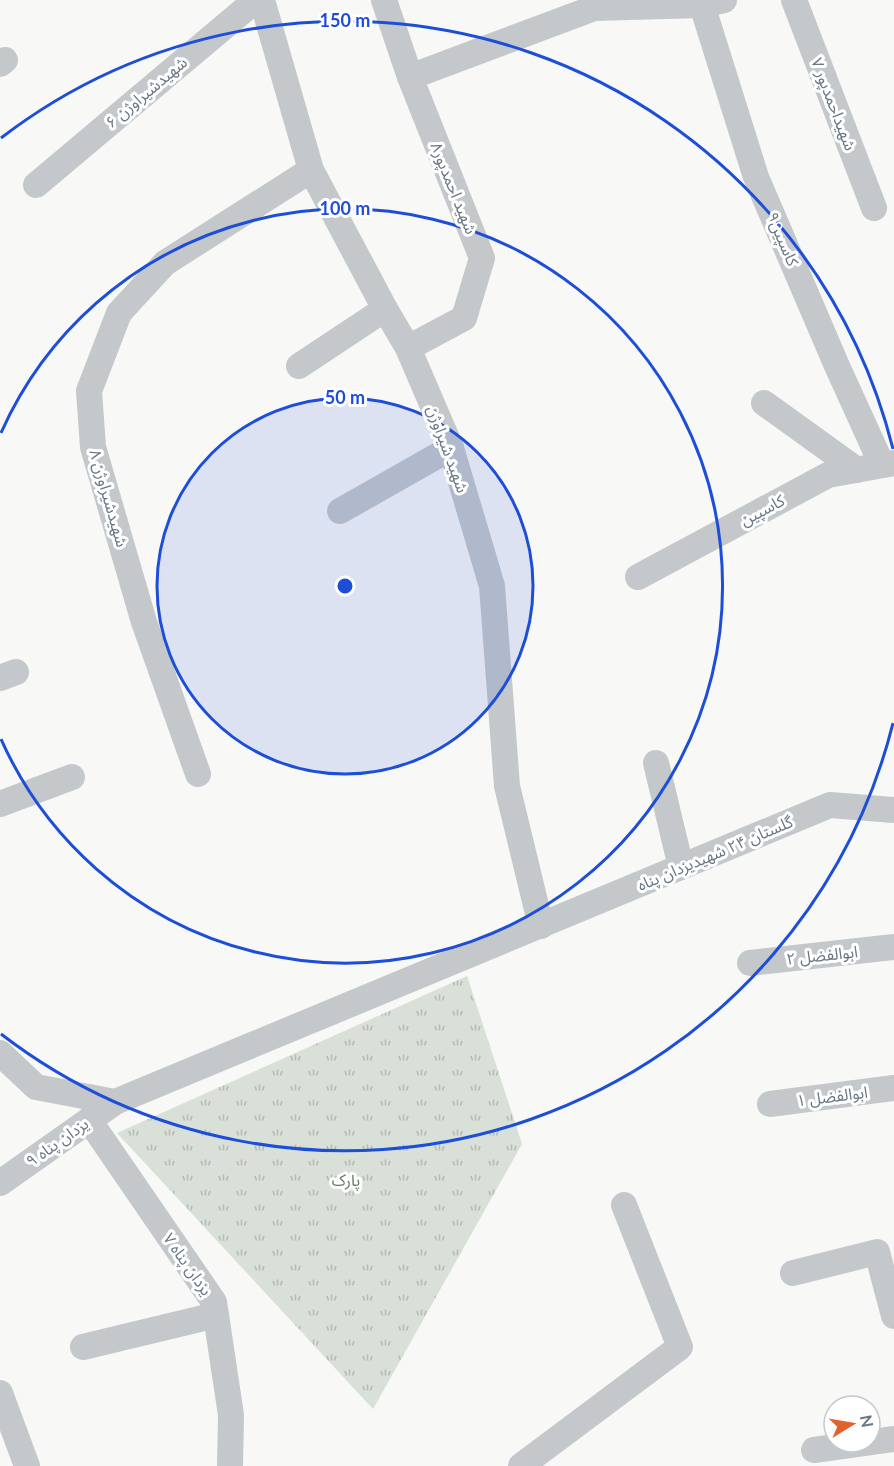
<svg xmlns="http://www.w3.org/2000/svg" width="894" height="1466" font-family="Lato,'Noto Sans Arabic',sans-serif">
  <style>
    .park { fill: url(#park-tufts) }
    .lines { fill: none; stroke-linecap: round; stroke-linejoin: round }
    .minor { stroke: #c4c8cb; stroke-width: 26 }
    .ring { fill: none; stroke: #1d4ed8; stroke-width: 3 }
    .labels { text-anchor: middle; stroke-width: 6; stroke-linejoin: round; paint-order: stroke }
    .street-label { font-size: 16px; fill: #677786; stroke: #fff }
    .park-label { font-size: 16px; fill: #657962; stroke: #fff }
    .centre { fill: #1d4ed8; stroke: #fff; stroke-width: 3 }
    .ring-label { font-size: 18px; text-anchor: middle; font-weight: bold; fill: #1d4ed8; stroke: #fff; stroke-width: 6; stroke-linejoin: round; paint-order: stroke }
  </style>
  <defs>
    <pattern id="park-tufts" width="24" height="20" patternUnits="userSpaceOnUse" patternTransform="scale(1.5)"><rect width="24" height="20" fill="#d9e0d7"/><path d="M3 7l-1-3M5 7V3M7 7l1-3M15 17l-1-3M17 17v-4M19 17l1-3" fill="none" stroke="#b4bab4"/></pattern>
  </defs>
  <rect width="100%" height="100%" fill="#f8f8f6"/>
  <path class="park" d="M467,976L522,1144L373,1409L117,1133Z"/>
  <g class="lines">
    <g class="minor">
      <path d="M262,0L311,170L385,309L408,348L451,448L492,586L507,786L541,926"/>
      <path d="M384,0L410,77L482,258L464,318L408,348"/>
      <path d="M794,0L874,208"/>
      <path d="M702,5L756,177L837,366L882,465"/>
      <path d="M0,64L5,60"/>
      <path d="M410,77L594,8L702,5L724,0"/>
      <path d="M36,185L256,0"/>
      <path d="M299,366L385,309"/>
      <path d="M764,403L857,470"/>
      <path d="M340,511L451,448"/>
      <path d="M638,577L828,475L894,463"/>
      <path d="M0,678L16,672"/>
      <path d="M656,763L681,867"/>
      <path d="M198,774L144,622L93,447L89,391L119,313L165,263L311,170"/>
      <path d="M0,804L72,777"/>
      <path d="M750,963L894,947"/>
      <path d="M0,1053L36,1087L115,1102"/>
      <path d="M770,1104L894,1088"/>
      <path d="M89,1120L214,1302L231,1415L230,1466"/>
      <path d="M0,1183L115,1102L830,805L894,810"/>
      <path d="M793,1273L877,1252L894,1316"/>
      <path d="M83,1347L216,1315"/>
      <path d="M0,1393L27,1466"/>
      <path d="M814,1450L894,1439"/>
      <path d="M521,1466L680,1347L624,1205"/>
    </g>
  </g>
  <circle cx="345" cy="586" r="188" fill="#1d4ed8" fill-opacity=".12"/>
  <g class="ring">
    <circle cx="345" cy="586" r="188"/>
    <path d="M1 433A377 377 0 1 1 1 739"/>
    <path d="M893 723A565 565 0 0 1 1 1034M1 138A565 565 0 0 1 893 449"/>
  </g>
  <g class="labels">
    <g class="street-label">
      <text transform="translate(146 92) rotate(-40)" y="6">شهیدشیراوژن ۶</text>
      <text transform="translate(834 104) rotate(69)" y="6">شهیداحمدپور ۷</text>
      <text transform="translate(454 188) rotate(68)" y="6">شهید احمدپور۸</text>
      <text transform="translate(783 239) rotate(67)" y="6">کاسپین۹</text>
      <text transform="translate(448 449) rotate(70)" y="6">شهید شیراوژن</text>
      <text transform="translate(109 498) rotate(74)" y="6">شهیدشیراوژن ۸</text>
      <text transform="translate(762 510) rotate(-28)" y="6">کاسپین</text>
      <text transform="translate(715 853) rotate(-23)" y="6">گلستان ۲۴ شهیدیزدان پناه</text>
      <text transform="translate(822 955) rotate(-6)" y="6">ابوالفضل ۲</text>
      <text transform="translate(832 1096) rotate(-7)" y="6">ابوالفضل ۱</text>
      <text transform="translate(57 1142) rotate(-35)" y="6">یزدان پناه ۹</text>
      <text transform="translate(188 1264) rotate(55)" y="6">یزدان پناه ۷</text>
    </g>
    <g class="park-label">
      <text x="346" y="1186">پارک</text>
    </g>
  </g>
  <circle cx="345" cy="586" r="9" class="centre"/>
  <g class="ring-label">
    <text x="345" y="27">150 m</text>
    <text x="345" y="215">100 m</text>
    <text x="345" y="404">50 m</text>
  </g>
  <g transform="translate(852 1424) rotate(79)"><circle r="28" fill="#ffffff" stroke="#c2c9cf" stroke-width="1.5"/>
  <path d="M0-4.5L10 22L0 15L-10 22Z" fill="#e2622b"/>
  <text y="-9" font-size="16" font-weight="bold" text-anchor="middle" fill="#677786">N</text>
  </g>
</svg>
